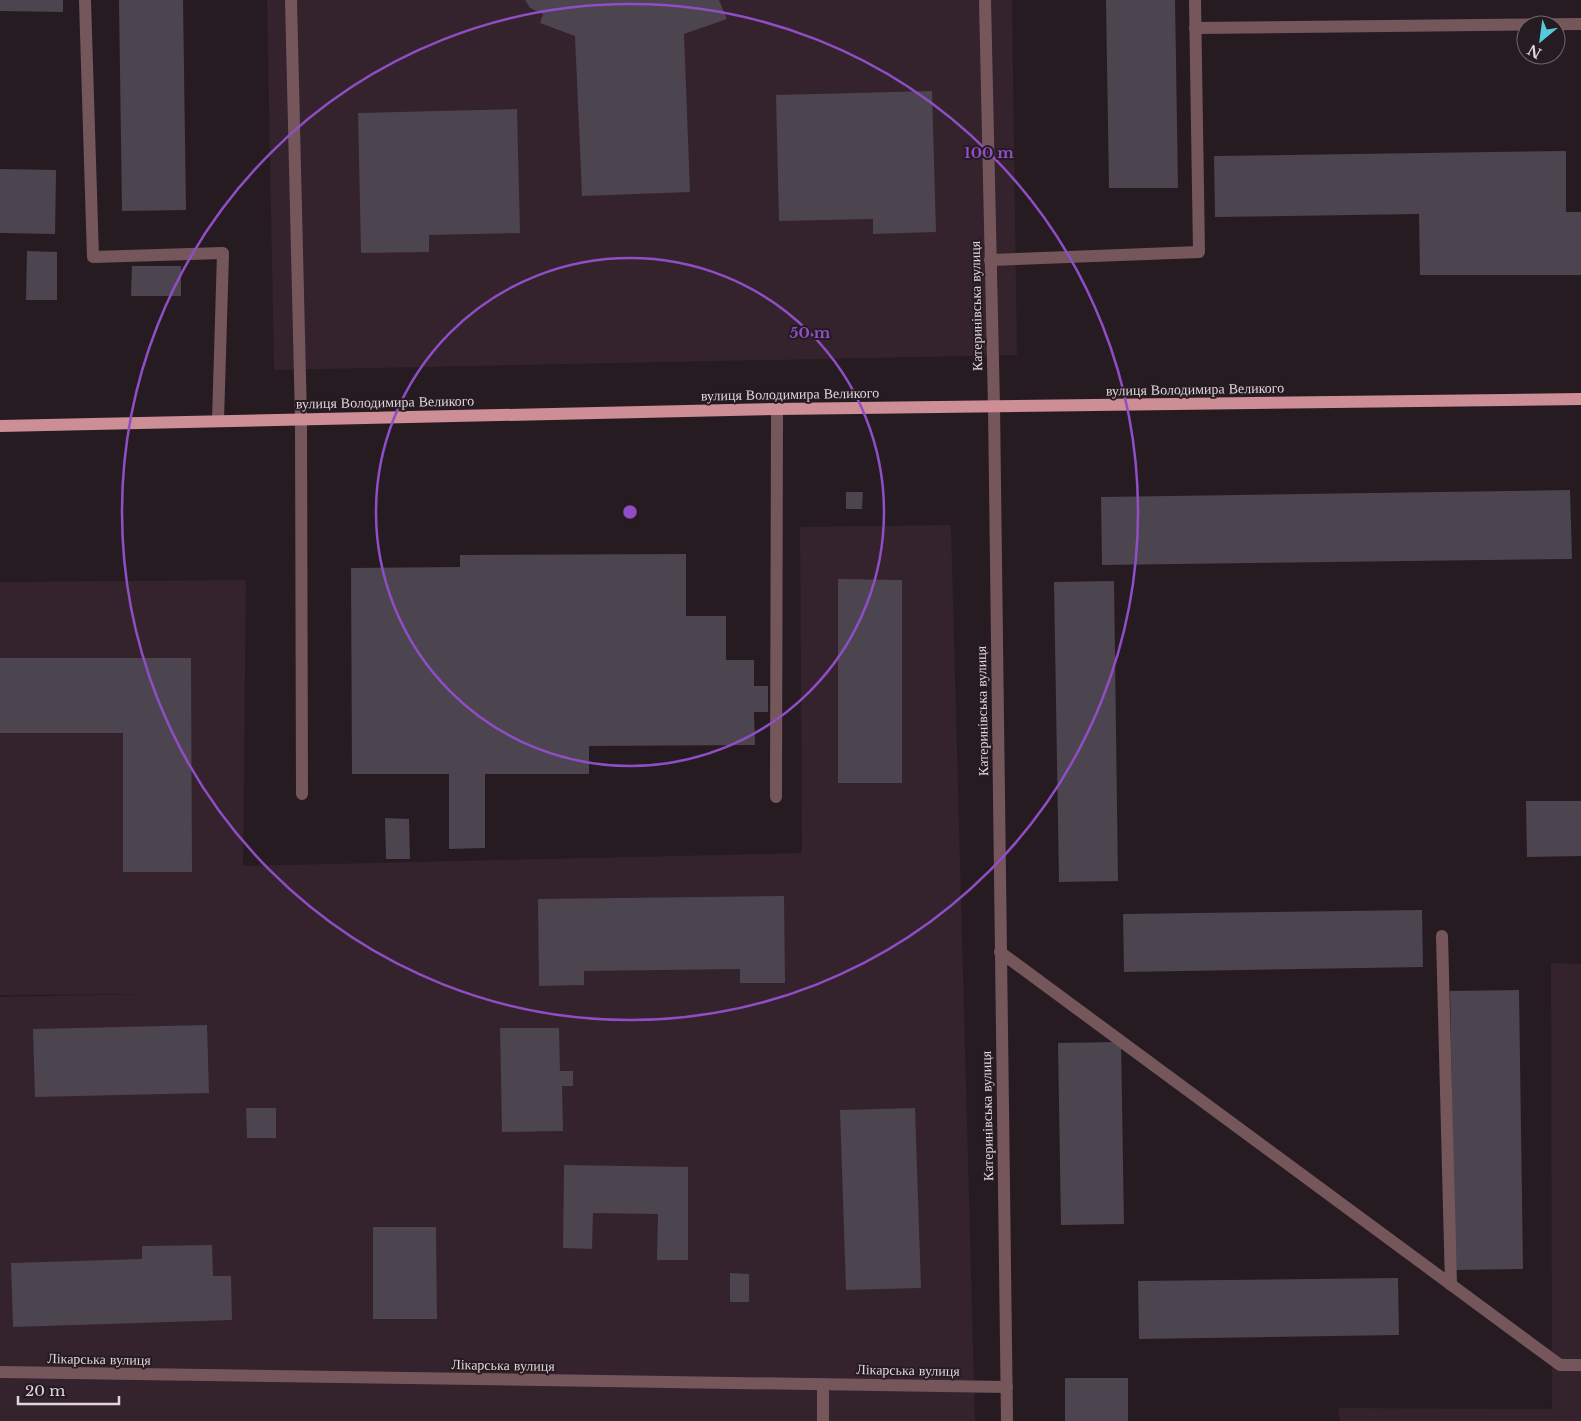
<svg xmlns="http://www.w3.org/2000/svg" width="1581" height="1421" font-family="'Libre Baskerville',serif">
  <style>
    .built { fill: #34222c }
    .building { fill: #4c444f }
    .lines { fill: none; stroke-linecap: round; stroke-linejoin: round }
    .service { stroke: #75575b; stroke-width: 12 }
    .minor { stroke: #75575b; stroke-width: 12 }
    .primary { stroke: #cd8e96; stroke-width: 12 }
    .ring { fill: none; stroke: #8f4ec5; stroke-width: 2.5 }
    .labels { text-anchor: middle; stroke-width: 4; stroke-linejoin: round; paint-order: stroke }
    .street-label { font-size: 14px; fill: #dfd7db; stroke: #271b22 }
    .centre { fill: #8f4ec5; stroke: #271b22; stroke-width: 2.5 }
    .ring-label { font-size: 15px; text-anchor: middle; font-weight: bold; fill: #8f4ec5; stroke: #271b22; stroke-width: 4; stroke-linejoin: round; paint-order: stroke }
  </style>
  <rect width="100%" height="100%" fill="#271b22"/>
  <g class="built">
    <path d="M267,0H1012L1017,355L274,370Z"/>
    <path d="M951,525L975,1421H0V997L144,994L0,995V582L246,580L243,866L802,853L800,527Z"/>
    <path d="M1551,963L1581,964V1421H1340L1338,1408L1552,1409Z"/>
  </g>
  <g class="building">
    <path d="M0,0H63V12L0,11Z"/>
    <path d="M119,0H183L186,210L122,211Z"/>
    <path d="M525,0H719L727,19L684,34L690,192L582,196L575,36L540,23L543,14L530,8Z"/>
    <path d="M1106,0H1175L1178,188H1109Z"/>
    <path d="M932,91L936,232L873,234V219L779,221L776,95Z"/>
    <path d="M517,109L520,233L429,235V252L361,253L358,113Z"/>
    <path d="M1566,151V212H1581V275H1420L1419,214L1215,217L1214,156Z"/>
    <path d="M0,169L56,170L55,234L0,233Z"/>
    <path d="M27,251L57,252V300H26Z"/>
    <path d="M132,266H181V296H131Z"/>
    <path d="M1570,490L1572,559L1102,565L1101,497Z"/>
    <path d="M846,492H863L862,509H846Z"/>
    <path d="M686,554V616H726V660H754V686H768V712H754L755,745L589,746V774H485V848L449,849V774H352L351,568L460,567V555Z"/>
    <path d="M838,579L902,580V783H838Z"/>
    <path d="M1114,581L1118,881L1059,882L1054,582Z"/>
    <path d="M0,658H191L192,872H123V733H0Z"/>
    <path d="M1526,801H1581V856L1527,857Z"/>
    <path d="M385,818L409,819L410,859H386Z"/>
    <path d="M784,896L785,983H740V969L584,971V985L539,986L538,899Z"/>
    <path d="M1422,910L1423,967L1124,972L1123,914Z"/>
    <path d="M1519,990L1523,1269L1455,1270L1450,991Z"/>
    <path d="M207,1025L209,1093L35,1097L33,1029Z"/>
    <path d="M500,1028H559L560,1071H573V1086H562L563,1131L502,1132Z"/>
    <path d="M1121,1042L1124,1224L1061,1225L1058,1043Z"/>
    <path d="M246,1108H276V1138H247Z"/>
    <path d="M915,1108L921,1288L846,1290L840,1110Z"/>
    <path d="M564,1165L688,1167V1260H657L658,1214L593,1213L592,1249L563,1248Z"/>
    <path d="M373,1227H436L437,1319H373Z"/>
    <path d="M212,1245L213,1276H231L232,1320L13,1327L11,1263L142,1259V1246Z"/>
    <path d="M730,1273L749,1274V1302H730Z"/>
    <path d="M1398,1278L1399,1335L1139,1339L1138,1281Z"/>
    <rect x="1065" y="1378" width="63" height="43"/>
  </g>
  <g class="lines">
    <g class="service">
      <path d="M85,0L93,257L223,253L218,420"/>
      <path d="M291,0L301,419L302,794"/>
      <path d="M1195,28L1581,24"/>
      <path d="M990,260L1199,252L1195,0"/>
      <path d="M776,797L777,409"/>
      <path d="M1442,936L1451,1285"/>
      <path d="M1000,952L1560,1365H1581"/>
      <path d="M823,1384V1421"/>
    </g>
    <g class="minor">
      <path d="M985,0L994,406L1007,1421"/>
      <path d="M0,1372L1007,1387"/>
    </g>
    <path class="primary" d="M0,426L777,409L1581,399"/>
  </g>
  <g class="ring">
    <circle cx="630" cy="512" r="254"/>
    <circle cx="630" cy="512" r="508"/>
  </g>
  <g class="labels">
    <g class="street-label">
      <text transform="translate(976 306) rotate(-91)" y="5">Катеринівська вулиця</text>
      <text transform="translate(1195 389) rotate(-1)" y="5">вулиця Володимира Великого</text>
      <text transform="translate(790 394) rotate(-1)" y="5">вулиця Володимира Великого</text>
      <text transform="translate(385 402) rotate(-1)" y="5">вулиця Володимира Великого</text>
      <text transform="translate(982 711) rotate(-91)" y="5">Катеринівська вулиця</text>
      <text transform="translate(987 1116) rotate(-91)" y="5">Катеринівська вулиця</text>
      <text transform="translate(99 1359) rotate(1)" y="5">Лікарська вулиця</text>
      <text transform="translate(503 1365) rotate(1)" y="5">Лікарська вулиця</text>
      <text transform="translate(908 1370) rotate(1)" y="5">Лікарська вулиця</text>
    </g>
  </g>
  <circle cx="630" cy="512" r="8" class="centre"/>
  <g class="ring-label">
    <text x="989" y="158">100 m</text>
    <text x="810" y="338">50 m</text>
  </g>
  <g transform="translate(1541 40) rotate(209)"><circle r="24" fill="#271b22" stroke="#71666c"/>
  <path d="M0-4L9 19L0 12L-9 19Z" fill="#54cadc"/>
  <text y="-8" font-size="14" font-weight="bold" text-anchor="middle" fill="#dfd7db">N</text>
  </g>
  <path d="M18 1396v8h101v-8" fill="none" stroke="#dfd7db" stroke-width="2.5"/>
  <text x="25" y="1396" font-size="15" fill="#dfd7db" stroke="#271b22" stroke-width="4" paint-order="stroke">20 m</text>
</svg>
